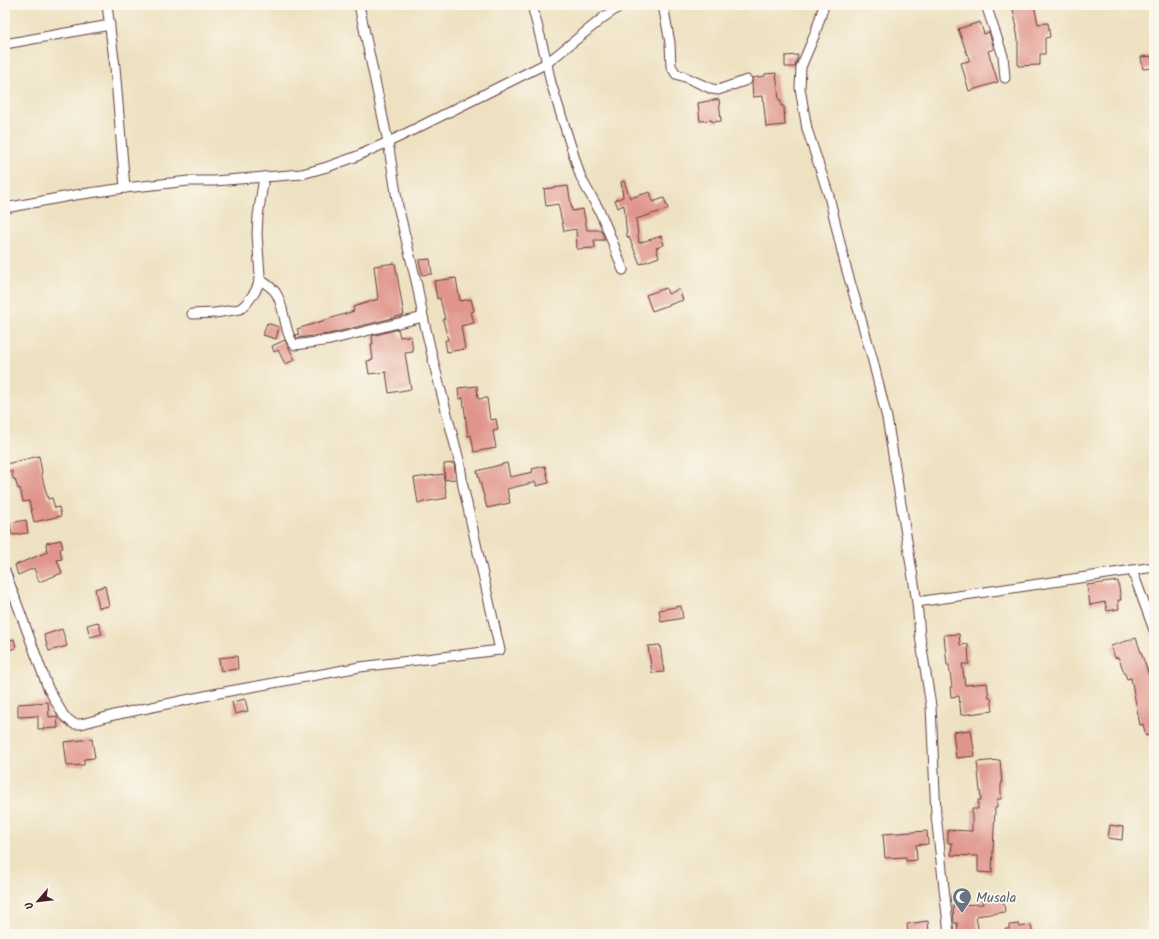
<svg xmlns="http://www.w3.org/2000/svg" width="1159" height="939" font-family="Kalam,sans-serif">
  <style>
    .building { fill: #e0958c }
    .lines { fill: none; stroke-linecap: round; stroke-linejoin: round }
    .street-casing { stroke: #633c42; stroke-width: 11 }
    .street { stroke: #fff; stroke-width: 9 }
    .labels { text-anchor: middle; stroke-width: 3.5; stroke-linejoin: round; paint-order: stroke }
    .worship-label { font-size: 14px; fill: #5b616d; stroke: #fbf7ec; text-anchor: start }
  </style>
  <rect width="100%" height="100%" fill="#fbf7ec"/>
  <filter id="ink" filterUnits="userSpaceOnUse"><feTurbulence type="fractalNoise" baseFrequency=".025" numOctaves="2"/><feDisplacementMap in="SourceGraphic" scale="8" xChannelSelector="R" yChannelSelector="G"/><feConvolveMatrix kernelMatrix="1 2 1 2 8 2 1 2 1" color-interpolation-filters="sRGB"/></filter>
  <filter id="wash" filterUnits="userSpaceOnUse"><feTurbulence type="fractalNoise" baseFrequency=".012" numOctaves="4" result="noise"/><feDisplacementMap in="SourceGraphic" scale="16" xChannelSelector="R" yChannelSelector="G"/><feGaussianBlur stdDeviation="0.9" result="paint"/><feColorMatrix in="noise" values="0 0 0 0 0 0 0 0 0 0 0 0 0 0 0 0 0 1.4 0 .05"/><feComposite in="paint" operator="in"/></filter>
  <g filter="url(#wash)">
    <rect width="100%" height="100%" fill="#eee1c1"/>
    <g id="blocks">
      <g class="building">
        <path d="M1012,5H1034L1038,24L1048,23L1050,37L1045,38V54H1040V65L1018,66V39L1016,28H1017Z"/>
        <path d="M980,22L984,34L989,32L994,49L988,51L998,82L969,91L961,63L969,61V59L958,29Z"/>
        <path d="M798,55L795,67H785V56Z"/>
        <path d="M1154,56V68L1143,69L1141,57Z"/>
        <path d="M776,73L779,100H781V106H784L785,125L766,127L763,96L753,97L752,84V78L765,76V74Z"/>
        <path d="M719,99L721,121L712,122V120L700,121L698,103Z"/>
        <path d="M624,181L630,198L650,192L653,202L664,198L668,209L636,219L639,243L661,236L664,245L656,248L659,257L640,264L629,237H627L624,205L618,208L615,200L623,197L621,182Z"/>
        <path d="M568,186L572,211L583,209L587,230H601L605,240H594L595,248L577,249L576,229L564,231L558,204L546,206L544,189Z"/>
        <path d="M430,259L432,274L422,275L419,260Z"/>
        <path d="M395,263L404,315L329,334L297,338L295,335L299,334L297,329L354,311L353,307L378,299L374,266Z"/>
        <path d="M456,278L460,301L471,299L474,311L471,312L474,323L461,326L465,349L447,352L445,340H448L443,320L445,319L440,298L437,299L434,281Z"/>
        <path d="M666,288L668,294L679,289L683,300L652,311L646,295Z"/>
        <path d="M267,323L279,327L276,339L263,335Z"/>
        <path d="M398,329L400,337L411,336L413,352L405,353L411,389L389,393L386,372L369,374L367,361L373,360L371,344H373L372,336Z"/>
        <path d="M285,340L295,360L285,364L278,350L274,352L272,346Z"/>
        <path d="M477,386L478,399L487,398L490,420L496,419L498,430L493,431L496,448L474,452L471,435L468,436L463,398L459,399L458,388Z"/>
        <path d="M39,456L42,472L41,473L48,499L52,498L55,508L59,507L61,516L34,522L29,501L23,502L20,488L18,489L15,479H13L12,471L8,472L6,464Z"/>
        <path d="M454,463L456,479L445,480L444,464Z"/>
        <path d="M507,463L510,477L533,472L532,469L545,466L549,483L536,486V482L507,489L510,503L487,508L477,471Z"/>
        <path d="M443,474L447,498L418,503L414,478Z"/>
        <path d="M26,520L28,533L12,535L10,523Z"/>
        <path d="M61,540L63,548L60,549L62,559L57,560L62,573L39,582L34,568L18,575L15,565L47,552L46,543Z"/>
        <path d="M1118,581L1121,600H1118L1119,609L1107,611L1105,602L1090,605L1087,585Z"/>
        <path d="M105,586L109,606L99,608L95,589Z"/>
        <path d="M681,606L683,618L661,622L659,610Z"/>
        <path d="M98,622L102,634L90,637L87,625Z"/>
        <path d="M62,629L67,646L49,651L44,635Z"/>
        <path d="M959,634L960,645L968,644L969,664H962L965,685L987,683L989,698H991L993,711L961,715L959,696L951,697L950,687H952L949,665H947L944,635Z"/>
        <path d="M1136,638L1149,675H1152L1154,684V734L1146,736L1143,724L1140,725L1131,678L1127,679L1118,657L1115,658L1111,646Z"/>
        <path d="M14,639L16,648L5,651V641Z"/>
        <path d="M660,645L664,672L652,673L648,646Z"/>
        <path d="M237,656L238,669L221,671L219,658Z"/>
        <path d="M245,699L248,711L235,714L232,702Z"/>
        <path d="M48,702L49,717L57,716L58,728L38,729V716L18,717V704Z"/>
        <path d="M971,730L975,756L956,758L953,732Z"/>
        <path d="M92,739L95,758L84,759V765L67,766L64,742Z"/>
        <path d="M1000,760L1002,784H1001V799H997V808H995L992,873L978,872V856L951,855L952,843H948V830L972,831V809H978V800H981L977,762Z"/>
        <path d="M1110,825L1123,827L1122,840L1108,838Z"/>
        <path d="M927,831L928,844L916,845L917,860L906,861V857L885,858L883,834Z"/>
        <path d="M1003,896L1005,912L976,916L979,934H958L957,923H954L953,905L983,904L982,899Z"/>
        <path d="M928,921L929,934H908L907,924Z"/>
        <path d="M1019,924V927L1031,925L1033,934H1005V929H1009V925Z"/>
      </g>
    </g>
  </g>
  <g filter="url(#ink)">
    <use href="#blocks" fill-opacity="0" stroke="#633c42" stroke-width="1"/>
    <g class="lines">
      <g class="street-casing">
        <g id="street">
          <path d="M107,5L115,67L125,188"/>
          <path d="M532,5L545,55L551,83L580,175C585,187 592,197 598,208C608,228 615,249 623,270"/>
          <path d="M663,5L670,43L671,66L676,74L685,77L712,89L718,90L747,80"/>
          <path d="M824,5L815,34L801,67L800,88L807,129L829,196L845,264L872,357L887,418L917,602L920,636L931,706L936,815L949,934"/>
          <path d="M986,5L1003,56L1005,78"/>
          <path d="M5,44L110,25"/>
          <path d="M5,208L75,195L125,188L189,181H214L302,174L327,167L355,157L397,138L547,63L604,17L622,5"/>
          <path d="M259,279C265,283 272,287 276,293C285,306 285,338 295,345L330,340L423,317"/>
          <path d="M192,314L215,313L240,309L246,304L255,292L258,285L260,275L257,234L258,216L264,177"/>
          <path d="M1132,570L1154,630"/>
          <path d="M5,571L48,688L64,716L74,724H81L114,715L219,693L360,667L500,650L463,486L460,464L435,368L423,317L417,285L398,206L388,142L359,5"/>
          <path d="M917,602L1154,567"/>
        </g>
      </g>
      <use href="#street" class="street"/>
    </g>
  </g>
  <defs>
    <g id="mosque-pin" transform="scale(1)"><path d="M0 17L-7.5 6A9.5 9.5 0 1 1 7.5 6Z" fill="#6b7280" stroke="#fbf7ec"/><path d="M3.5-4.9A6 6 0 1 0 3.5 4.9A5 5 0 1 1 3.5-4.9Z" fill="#fff"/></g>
  </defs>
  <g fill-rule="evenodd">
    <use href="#mosque-pin" x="962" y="897"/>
  </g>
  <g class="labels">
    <g class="worship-label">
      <text x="976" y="902">Musala</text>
    </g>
  </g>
  <rect width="1159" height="939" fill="none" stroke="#fbf7ec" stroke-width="20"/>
  <g transform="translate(38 901) rotate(242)" stroke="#fbf7ec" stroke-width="3" paint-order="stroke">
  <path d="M0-3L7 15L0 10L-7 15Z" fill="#4a1f2b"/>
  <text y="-6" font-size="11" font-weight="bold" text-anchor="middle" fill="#4a1f2b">U</text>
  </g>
</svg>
